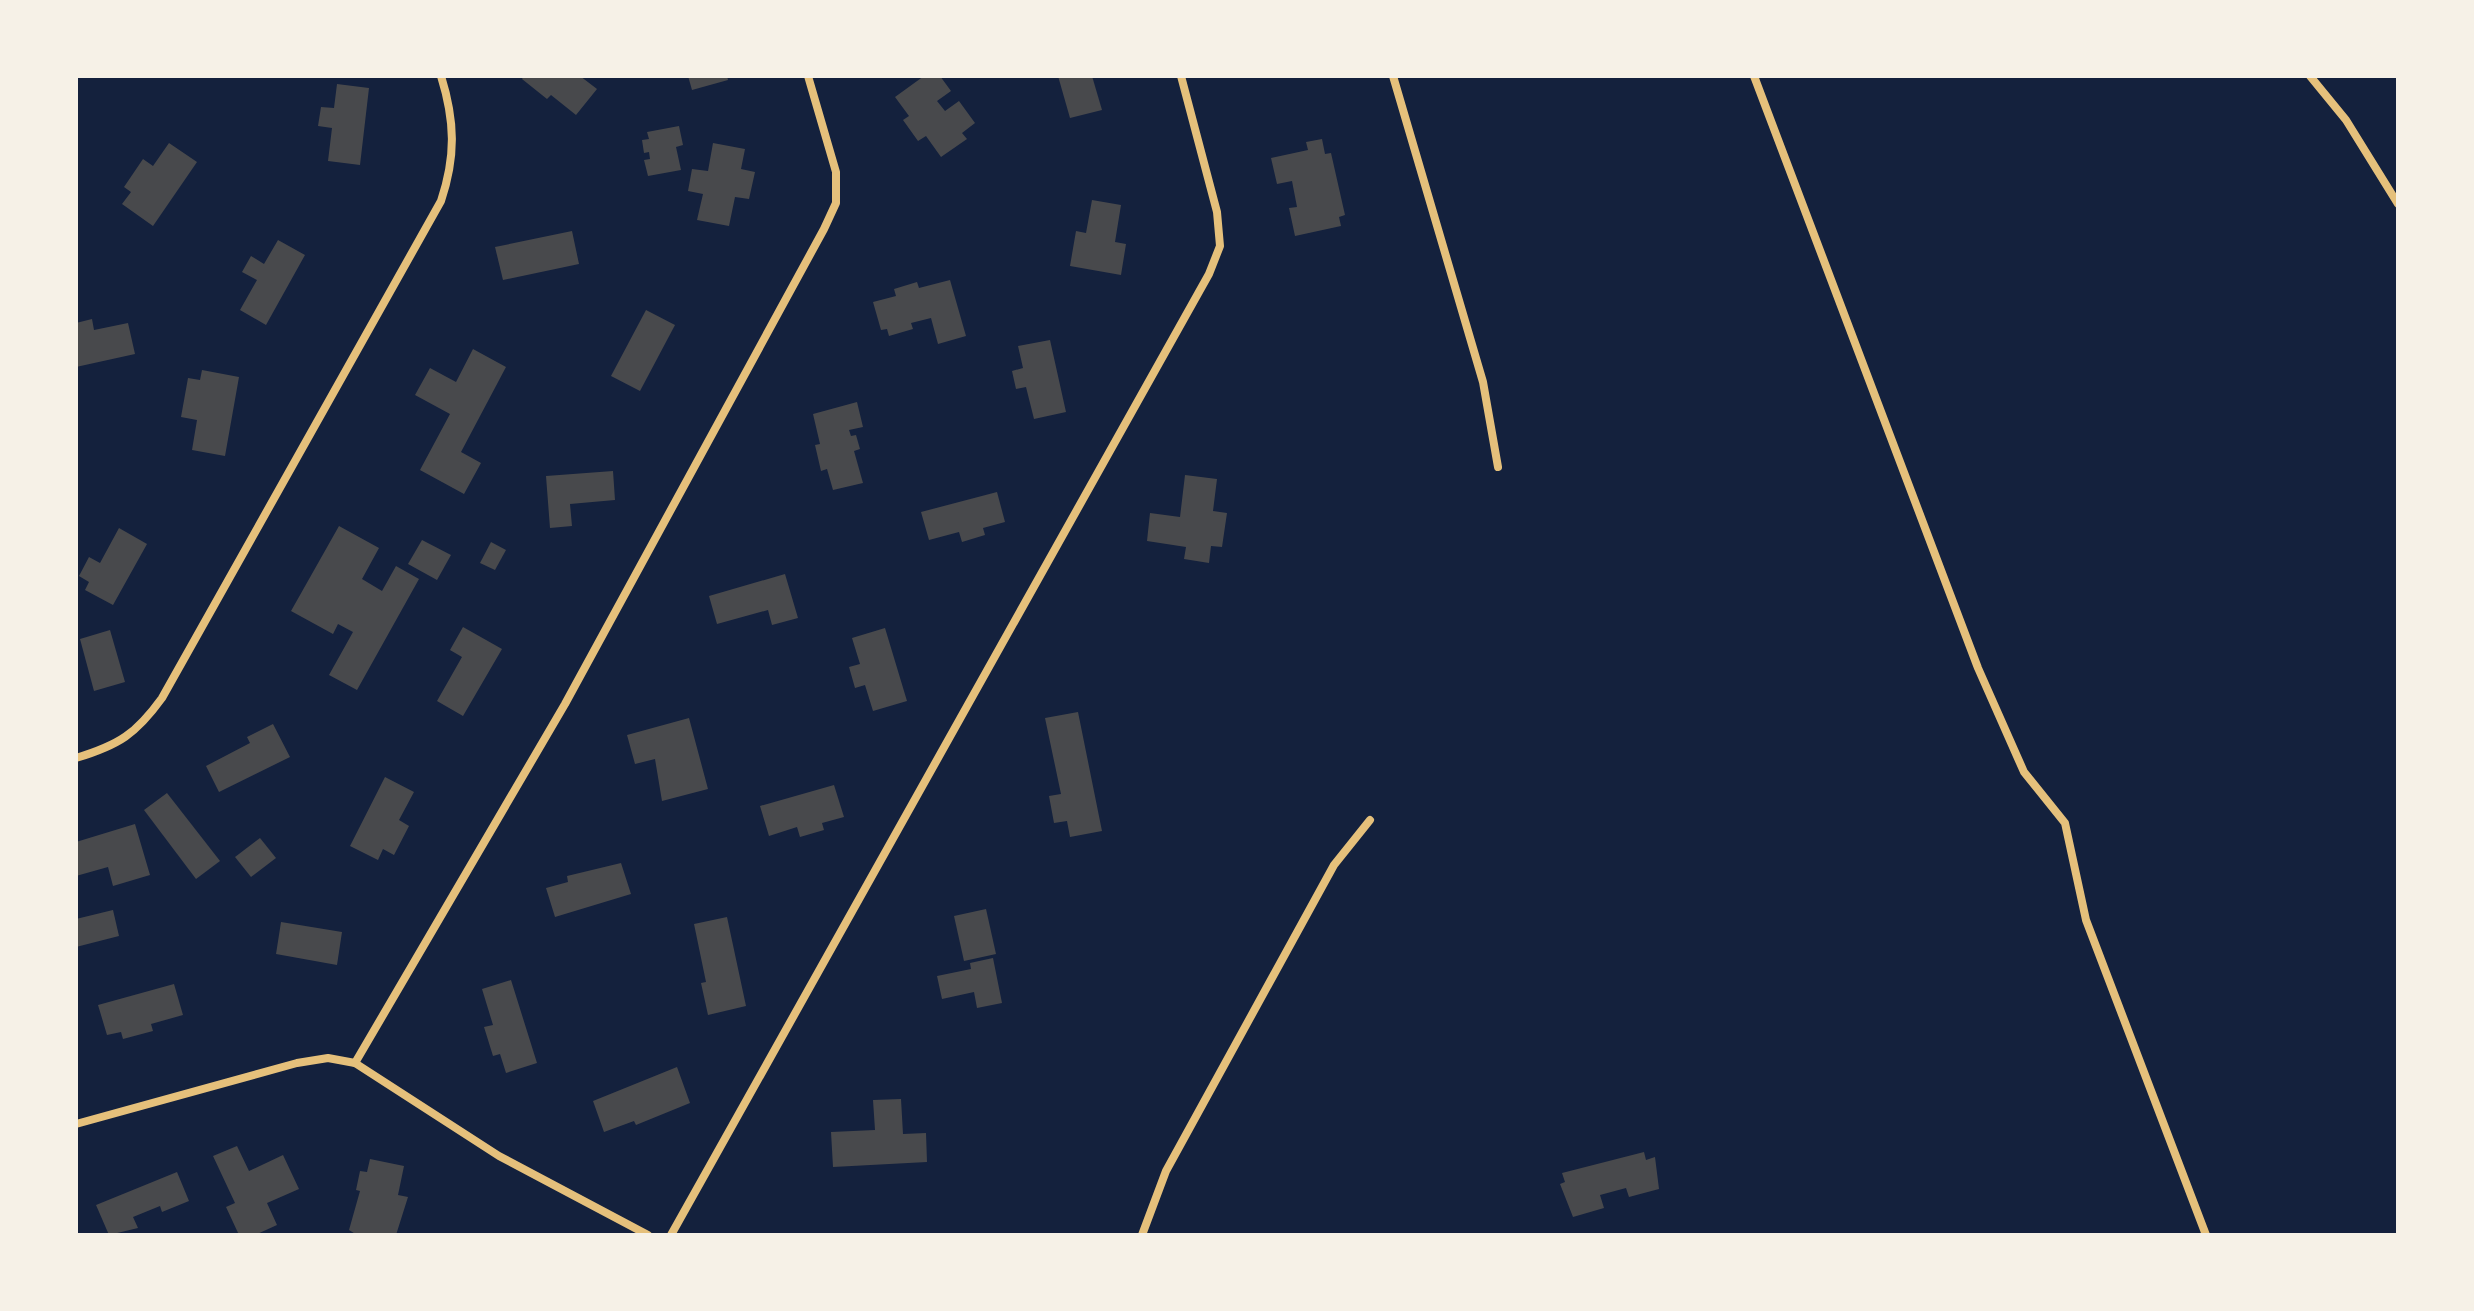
<svg xmlns="http://www.w3.org/2000/svg" width="2474" height="1311" font-family="'Open Sans',sans-serif">
  <style>
    .building { fill: #48494c }
    .lines { fill: none; stroke-linecap: round; stroke-linejoin: round }
    .minor { stroke: #e5c07b; stroke-width: 8 }
  </style>
  <rect width="100%" height="100%" fill="#14213d"/>
  <g class="building">
    <path d="M524,76H580L597,89L576,115L551,95L547,99L522,79Z"/>
    <path d="M688,76H727L728,80L692,90Z"/>
    <path d="M924,76H940L951,91L937,101L945,111L959,101L975,123L962,133L967,139L941,157L926,136L918,141L903,120L909,116L895,97Z"/>
    <path d="M1058,76H1092L1102,110L1070,118Z"/>
    <path d="M337,84L369,88L360,165L328,161L332,128L318,126L321,107L334,108Z"/>
    <path d="M679,126L683,145L676,147L681,170L648,176L644,160L650,159L649,152L644,153L642,140L649,139L647,132Z"/>
    <path d="M1322,139L1325,154L1331,153L1345,215L1339,217L1341,226L1295,236L1289,208L1297,207L1292,181L1277,184L1271,158L1308,150L1306,142Z"/>
    <path d="M169,143L197,162L153,226L122,204L131,192L124,187L143,159L153,166Z"/>
    <path d="M713,143L745,149L741,169L755,172L749,199L735,197L729,226L697,220L703,194L688,191L692,169L708,171Z"/>
    <path d="M1092,200L1121,205L1115,242L1126,244L1121,275L1070,266L1076,231L1086,233Z"/>
    <path d="M572,231L579,264L503,280L495,247Z"/>
    <path d="M278,240L305,255L266,325L240,310L257,280L242,272L251,256L264,264Z"/>
    <path d="M950,280L966,336L938,344L931,318L911,323L913,329L889,336L887,329L881,330L873,302L896,296L894,289L917,282L919,288Z"/>
    <path d="M646,310L675,325L640,391L611,376Z"/>
    <path d="M92,319L94,330L128,323L135,354L76,367V323Z"/>
    <path d="M1050,340L1066,412L1034,419L1026,387L1016,389L1012,371L1023,368L1018,346Z"/>
    <path d="M473,349L506,367L461,452L481,463L464,494L420,470L450,414L415,395L430,368L456,382Z"/>
    <path d="M202,370L239,377L225,456L192,450L197,420L181,417L188,378L200,380Z"/>
    <path d="M857,402L863,427L849,430L851,436L856,435L860,449L854,451L863,483L833,490L827,469L821,471L815,445L820,444L813,414Z"/>
    <path d="M613,471L615,500L570,504L572,526L550,528L546,476Z"/>
    <path d="M1185,475L1217,479L1213,511L1227,513L1222,547L1211,546L1209,563L1184,559L1186,547L1147,541L1150,513L1180,517Z"/>
    <path d="M997,492L1005,522L983,528L985,535L962,542L959,532L929,540L921,512Z"/>
    <path d="M339,526L379,548L362,579L382,591L396,566L419,579L357,690L329,675L353,632L338,624L333,634L291,611Z"/>
    <path d="M119,528L147,544L113,605L85,590L89,582L79,576L89,557L100,563Z"/>
    <path d="M422,540L451,555L437,580L408,564Z"/>
    <path d="M491,542L506,550L495,570L480,563Z"/>
    <path d="M785,574L798,618L772,625L768,610L717,624L709,596Z"/>
    <path d="M463,627L502,649L463,716L437,701L462,657L450,650Z"/>
    <path d="M885,628L907,701L873,711L865,685L855,688L849,667L860,664L852,638Z"/>
    <path d="M110,630L125,682L94,691L80,639Z"/>
    <path d="M1078,712L1102,831L1070,837L1067,821L1054,823L1049,796L1061,794L1045,718Z"/>
    <path d="M689,718L708,789L662,801L655,759L635,764L627,735Z"/>
    <path d="M273,724L290,757L219,792L206,766L250,743L247,737Z"/>
    <path d="M385,777L414,792L399,820L409,826L394,855L383,849L378,860L350,846Z"/>
    <path d="M834,785L844,817L822,823L824,830L800,837L797,827L769,836L760,806Z"/>
    <path d="M167,793L220,861L196,879L144,810Z"/>
    <path d="M135,824L150,875L113,886L108,867L76,876V842Z"/>
    <path d="M260,838L276,858L251,877L235,857Z"/>
    <path d="M621,863L631,894L555,917L546,888L568,882L567,876Z"/>
    <path d="M986,909L996,954L964,961L954,916Z"/>
    <path d="M113,910L119,936L76,947V919Z"/>
    <path d="M727,917L746,1006L708,1015L701,983L706,982L694,924Z"/>
    <path d="M281,922L342,932L337,965L276,954Z"/>
    <path d="M993,958L1002,1003L977,1008L974,992L942,999L937,976L971,969L970,963Z"/>
    <path d="M511,980L537,1063L506,1073L500,1054L493,1056L484,1027L493,1025L482,989Z"/>
    <path d="M174,984L183,1015L151,1024L153,1031L123,1039L121,1032L107,1035L98,1005Z"/>
    <path d="M677,1067L690,1103L636,1125L634,1121L604,1132L593,1101Z"/>
    <path d="M901,1099L903,1134L926,1133L927,1162L833,1167L831,1132L875,1130L873,1100Z"/>
    <path d="M237,1146L249,1171L283,1155L299,1189L267,1203L277,1225L255,1235H239L226,1207L235,1203L213,1156Z"/>
    <path d="M1644,1152L1646,1160L1655,1157L1659,1189L1629,1197L1626,1188L1600,1195L1604,1208L1573,1217L1560,1184L1565,1182L1562,1173Z"/>
    <path d="M370,1159L404,1166L398,1195L408,1197L396,1235H357L349,1230L360,1191L356,1190L360,1171L367,1172Z"/>
    <path d="M177,1172L189,1201L162,1212L160,1206L133,1217L138,1228L109,1235L96,1205Z"/>
  </g>
  <g class="lines">
    <g class="minor">
      <path d="M1393,76L1483,382L1498,467"/>
      <path d="M1754,76L1978,668L2024,772L2065,823L2086,920L2206,1235"/>
      <path d="M2310,76L2346,120L2398,204"/>
      <path d="M76,758C119,745 136,734 162,698L441,201C456,156 455,121 441,76"/>
      <path d="M355,1063L565,704L824,229L836,203V172L808,76"/>
      <path d="M76,1124L297,1063L328,1058L355,1063L499,1156L648,1235"/>
      <path d="M671,1235L1209,274L1220,246L1217,212L1181,76"/>
      <path d="M1142,1235L1166,1171L1334,865L1370,820"/>
    </g>
  </g>
  <rect width="2474" height="1311" fill="none" stroke="#f6f1e7" stroke-width="156"/>
</svg>
